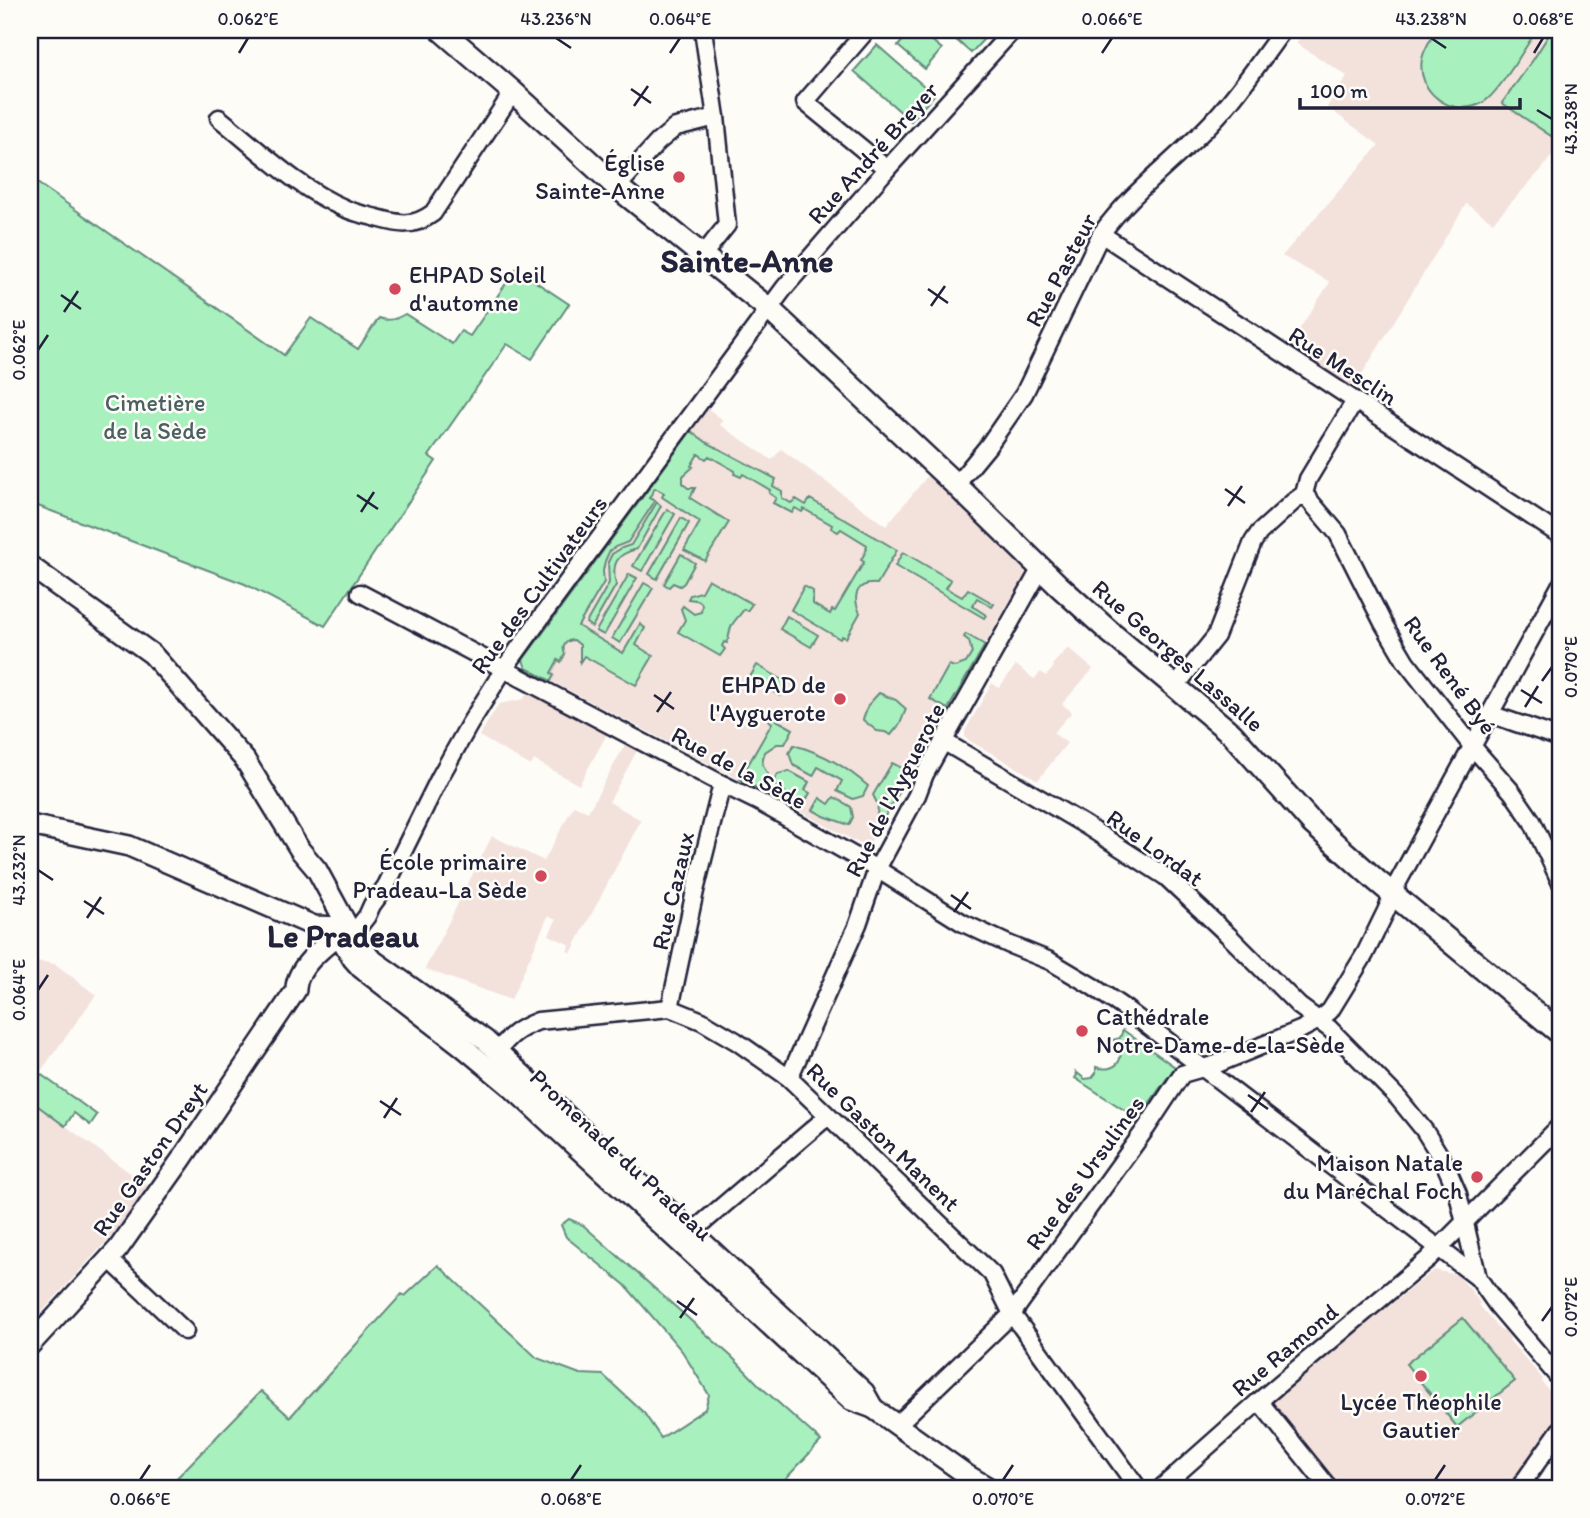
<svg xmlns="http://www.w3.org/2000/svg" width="1590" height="1518" font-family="Itim,sans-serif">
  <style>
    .built { fill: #f3e1dc }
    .green { fill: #a8f1bf; stroke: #658a7d; stroke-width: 2 }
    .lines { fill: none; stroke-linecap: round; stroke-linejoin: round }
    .minor-casing { stroke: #22223b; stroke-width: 21 }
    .tertiary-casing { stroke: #22223b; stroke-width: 24 }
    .secondary-casing { stroke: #22223b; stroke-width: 26 }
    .minor { stroke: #fdfcf7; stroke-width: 16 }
    .tertiary { stroke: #fdfcf7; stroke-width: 19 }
    .secondary { stroke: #fdfcf7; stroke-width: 21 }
    .ticks { fill: none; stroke: #22223b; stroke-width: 2.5 }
    .poi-dot { fill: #d1495b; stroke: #fdfcf7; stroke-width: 2.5 }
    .labels { text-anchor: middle; stroke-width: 5; stroke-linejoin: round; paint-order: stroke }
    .street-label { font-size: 24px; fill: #22223b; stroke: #fdfcf7 }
    .poi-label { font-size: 24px; fill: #22223b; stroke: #fdfcf7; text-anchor: end }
    .park-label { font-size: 24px; fill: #4a6063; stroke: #fdfcf7 }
    .district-label { font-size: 32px; font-weight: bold; fill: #22223b; stroke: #fdfcf7 }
    .neatline { fill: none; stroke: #22223b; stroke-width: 2.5 }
    .ticks-label { font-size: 18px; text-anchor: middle; fill: #22223b }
  </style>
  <rect width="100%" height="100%" fill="#fdfcf7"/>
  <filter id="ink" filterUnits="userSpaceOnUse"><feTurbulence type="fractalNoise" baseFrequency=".0143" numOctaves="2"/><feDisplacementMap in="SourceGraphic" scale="14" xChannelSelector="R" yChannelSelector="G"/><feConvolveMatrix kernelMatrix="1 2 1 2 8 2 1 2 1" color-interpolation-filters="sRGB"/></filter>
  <g filter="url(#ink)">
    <g class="built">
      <path d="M1307,30H1560V144L1542,169L1493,222L1466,204L1351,392L1287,348L1330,282L1282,256L1379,145L1327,107L1347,76L1296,43Z"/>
      <path d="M707,408L723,420L720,425L772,460L781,449L886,526L930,473L1024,567L1025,575L869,844H863L851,839L760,790L526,668L523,660Z"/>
      <path d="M1068,648L1093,669L1062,704L1072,712L1053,733L1067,743L1038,780L965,738V731L992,683L999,688L1016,665L1034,679L1041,672L1046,676L1054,667L1052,665Z"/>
      <path d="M528,690L607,734L579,785L534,760L531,766L479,736L499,704L524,699Z"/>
      <path d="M626,743L638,749L609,802L641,820L571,953L567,951L570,945L549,935L556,920L548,916L511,1000L425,969L492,836L544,861L574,805L588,812Z"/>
      <path d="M30,960L55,964L96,995L30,1086Z"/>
      <path d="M30,1100L148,1186L115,1232L30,1325Z"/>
      <path d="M1434,1270L1457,1275L1470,1289L1480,1303L1479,1305L1501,1331L1504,1330L1510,1338L1509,1340L1543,1379L1542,1382L1560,1404V1416L1510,1488H1338L1267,1403Z"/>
    </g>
    <g class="green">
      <path d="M912,30H919L942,49L925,69L898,46Z"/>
      <path d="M945,30H992L971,53Z"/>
      <path d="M1436,30H1537C1525,47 1498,95 1482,103C1452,119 1416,92 1422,59C1424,49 1431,39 1436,30Z"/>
      <path d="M1552,30H1560V142L1502,103L1533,60Z"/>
      <path d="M877,45L934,95L911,121L854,71Z"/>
      <path d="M30,178L284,355L311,318L358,349L379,318C389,322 396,319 405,314L452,344L461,331L470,336L516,269L569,304L532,359L507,344L429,456L436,461L325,626L245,584L30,503Z"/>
      <path d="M691,431L706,442L776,479L773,486L782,491V498L791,503L796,499L806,505L810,499L897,550L877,584C856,582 852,596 860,613L846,638L842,636L840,639L791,610L804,586L813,591V604L830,614L832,610L835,611L864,562L861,560L867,549L866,548L867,545L841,529L838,532L831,528L832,525L804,509L802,512L795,508L792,513L773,503L776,498L769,493L770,490L743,474L741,477L734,474L735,471L709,456L706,459L698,454L691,466L693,467L683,476V484L688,488H695L690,498L729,522L705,561L684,550L700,522L662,497L664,493L655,488L649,498L655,501L628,542L615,547L609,552L605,561L603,571L604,582L578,626L623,653L640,624L645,628L636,645L653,656L636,685L584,656L580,662V645L574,640C566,640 561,646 565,654L561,662L558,660L551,673L554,675L551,681L526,668L523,660Z"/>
      <path d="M657,502L661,506L637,549C616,554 611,564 616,585L592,627L586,623L609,583L608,562L612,554L622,548L631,545Z"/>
      <path d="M667,509L675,514L642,571L633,566Z"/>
      <path d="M681,518L689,523L657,579L649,574Z"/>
      <path d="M903,552L951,580L946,588L962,597L968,589L994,604L992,607L977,598L972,606L986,615L984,618L895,566Z"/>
      <path d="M681,554L695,563L684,583L680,586L673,583L669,587L664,584Z"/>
      <path d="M629,574L637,578L604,635L596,631Z"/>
      <path d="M708,579L752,604L747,611L744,609C740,616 734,620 731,627C729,633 729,638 727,643L724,642L722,646L725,649L720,656L678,632L685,620L681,609L683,606L694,614L701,612L702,604C699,599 694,600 688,599L690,595L701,592Z"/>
      <path d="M644,583L653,588L620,643L612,638Z"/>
      <path d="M787,616L818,635L811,647L780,629Z"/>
      <path d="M966,634L985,645L948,709L930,699L949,665L955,667L966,663L972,653L969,641L964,637Z"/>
      <path d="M757,665L788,683L780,696L750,677Z"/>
      <path d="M879,693L896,700L906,709L900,724L891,735L885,732L877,731L863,720L868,705Z"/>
      <path d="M771,717L793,729L785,744H777L765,752C761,761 762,766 768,774L760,790L740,779L772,723L769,720Z"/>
      <path d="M794,745C824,754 845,766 868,786L863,796L853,799L837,791L842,781L818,767L813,776L793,765L789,753Z"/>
      <path d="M892,763L911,773L884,818L877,815L878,805L873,795Z"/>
      <path d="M789,771L809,782L805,790L810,793L803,805L772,783L778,774Z"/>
      <path d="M834,797L851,807L853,817L849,825L824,816L813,810L820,798L829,804Z"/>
      <path d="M1123,1030L1175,1067L1138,1119L1075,1078L1077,1075L1076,1072L1085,1079L1092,1078L1096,1073V1067C1117,1074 1129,1056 1113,1040L1120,1038Z"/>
      <path d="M39,1073L97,1115L90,1125L74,1113L65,1126L30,1100V1086Z"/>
      <path d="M569,1219L583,1225L732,1357L762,1388L821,1441L777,1488H167L261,1391L290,1417L402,1294L405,1296L438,1265L537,1358L580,1374L603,1375L644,1413L661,1438L705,1409L709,1395L682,1351L625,1285L566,1237L561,1225Z"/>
      <path d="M1463,1318L1515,1381L1457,1427L1406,1364Z"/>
    </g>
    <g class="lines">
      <g class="minor-casing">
        <g id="minor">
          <path d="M867,30L805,102L887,169"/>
          <path d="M219,118C259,150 298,189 346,209C355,213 366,215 377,218C399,224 413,228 433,213L513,92"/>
          <path d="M617,187L658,142L676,127L716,117"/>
          <path d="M1101,234L1560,535"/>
          <path d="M702,256L727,225L716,117L703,30"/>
          <path d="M956,485L988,446L1024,394L1101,234C1131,192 1175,161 1211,123C1238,95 1260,61 1283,30"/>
          <path d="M1304,494L1338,534L1383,623L1406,662L1472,746L1512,792L1532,821L1560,881"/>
          <path d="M360,593L722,784L759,802L877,869L963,923L1008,944L1050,961L1092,986L1127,1010L1478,1278L1497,1305L1560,1379"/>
          <path d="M1175,687L1216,636L1253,542L1259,533L1293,502L1304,494L1308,479L1355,401"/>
          <path d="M1490,714L1560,738"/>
          <path d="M943,741L1085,825L1166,877L1228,935L1299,1006L1330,1029L1398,1098L1424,1130L1445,1164L1458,1194L1478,1278"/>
          <path d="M353,934L367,916L372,905L386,886L440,777L469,725L504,669L545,612L785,287L887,169L1013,30"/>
          <path d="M670,1008L695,891L722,784"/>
          <path d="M497,1052C510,1035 518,1029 538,1021L670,1008L702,1021L736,1041L789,1078L992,1274L1012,1314L1138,1488"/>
          <path d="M789,1078L858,924L877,869L917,795L925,774L1041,568"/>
          <path d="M683,1237L692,1232L828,1116"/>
          <path d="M109,1259L185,1331"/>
          <path d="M1259,1401L1329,1488"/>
          <path d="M896,1426L1012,1314L1147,1127L1182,1074L1217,1064L1300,1030L1319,1020L1330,1011L1365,954L1386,911L1398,882L1560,586"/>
          <path d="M1161,1488L1259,1401L1428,1259L1560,1126"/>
          <path d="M1519,1488L1560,1430"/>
        </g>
      </g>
      <g class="tertiary-casing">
        <g id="tertiary">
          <path d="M30,566L152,654L245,760L300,850L317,870L348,927L370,958L485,1040L864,1392L873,1408"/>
          <path d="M30,825L129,846L314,926L346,927"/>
          <path d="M334,927L353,959L361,968L462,1046L510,1086L851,1400L873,1408L967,1475L989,1488"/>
          <path d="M30,1345L118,1249L181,1160L296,990C295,966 331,941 348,927"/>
        </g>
      </g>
      <g class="secondary-casing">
        <path id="secondary" d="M441,30L513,92L617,187L769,309L956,485L1059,586L1111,633L1232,734L1312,823L1377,881L1560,1033"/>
      </g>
      <use href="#minor" class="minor"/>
      <use href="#tertiary" class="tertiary"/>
      <use href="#secondary" class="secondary"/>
    </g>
  </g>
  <path class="ticks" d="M556,38L571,48M1431,38L1446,48M239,53L248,38M670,53L680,38M1102,53L1112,38M1534,53L1543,38M631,89L651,103M634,106L648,86M1537,110L1552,119M928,289L948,303M61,295L81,309M931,306L945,286M64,312L78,291M38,350L48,335M1225,489L1245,503M357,495L378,509M1228,506L1242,486M361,512L374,492M1542,681L1552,667M1521,690L1542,703M654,695L674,709M1525,707L1538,686M657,712L671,692M38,870L53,880M951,895L971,909M84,901L104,914M954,912L968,892M87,918L101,897M38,990L48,975M1248,1095L1268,1109M380,1101L401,1115M1251,1112L1265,1092M384,1118L397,1098M677,1301L697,1315M680,1318L694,1298M1542,1321L1552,1307M140,1480L150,1465M571,1480L581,1465M1003,1480L1013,1465M1435,1480L1445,1465"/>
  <g class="poi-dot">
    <circle cx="679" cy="177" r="7"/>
    <circle cx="395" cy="289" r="7"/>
    <circle cx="840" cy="699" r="7"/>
    <circle cx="541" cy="876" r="7"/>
    <circle cx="1082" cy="1031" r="7"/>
    <circle cx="1477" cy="1177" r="7"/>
    <circle cx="1421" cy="1376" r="7"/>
  </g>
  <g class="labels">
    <g class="street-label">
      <text transform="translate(873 153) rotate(-48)" y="8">Rue André Breyer</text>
      <text transform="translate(1061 270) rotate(-62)" y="8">Rue Pasteur</text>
      <text transform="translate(1343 366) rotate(33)" y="8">Rue Mesclin</text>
      <text transform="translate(539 585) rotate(-54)" y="8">Rue des Cultivateurs</text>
      <text transform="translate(1178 656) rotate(41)" y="8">Rue Georges Lassalle</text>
      <text transform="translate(1450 675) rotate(54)" y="8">Rue René Byé</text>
      <text transform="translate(739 768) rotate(28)" y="8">Rue de la Sède</text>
      <text transform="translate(895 790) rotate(-63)" y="8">Rue de l'Ayguerote</text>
      <text transform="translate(1155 848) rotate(36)" y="8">Rue Lordat</text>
      <text transform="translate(673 891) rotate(-77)" y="8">Rue Cazaux</text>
      <text transform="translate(883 1137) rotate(44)" y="8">Rue Gaston Manent</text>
      <text transform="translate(621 1155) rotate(43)" y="8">Promenade du Pradeau</text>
      <text transform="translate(150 1159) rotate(-55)" y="8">Rue Gaston Dreyt</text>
      <text transform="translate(1085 1173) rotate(-54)" y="8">Rue des Ursulines</text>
      <text transform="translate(1285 1350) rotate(-40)" y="8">Rue Ramond</text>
    </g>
    <g class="poi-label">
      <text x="665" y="171">Église<tspan x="665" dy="28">Sainte-Anne</tspan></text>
      <text x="409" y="283" text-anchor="start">EHPAD Soleil<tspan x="409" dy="28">d'automne</tspan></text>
      <text x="826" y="693">EHPAD de<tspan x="826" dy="28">l'Ayguerote</tspan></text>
      <text x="527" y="870">École primaire<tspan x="527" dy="28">Pradeau-La Sède</tspan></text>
      <text x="1096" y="1025" text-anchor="start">Cathédrale<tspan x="1096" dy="28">Notre-Dame-de-la-Sède</tspan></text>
      <text x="1463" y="1171">Maison Natale<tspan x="1463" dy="28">du Maréchal Foch</tspan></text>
      <text x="1421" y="1410" text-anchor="middle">Lycée Théophile<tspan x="1421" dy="28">Gautier</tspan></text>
    </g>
    <g class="park-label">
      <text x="155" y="411">Cimetière<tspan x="155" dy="28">de la Sède</tspan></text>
    </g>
    <g class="district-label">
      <text x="747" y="272">Sainte-Anne</text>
      <text x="343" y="947">Le Pradeau</text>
    </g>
  </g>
  <rect width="1590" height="1518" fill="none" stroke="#fdfcf7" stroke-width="77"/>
  <path d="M1300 98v10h220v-10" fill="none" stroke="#22223b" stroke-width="3.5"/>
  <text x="1310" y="98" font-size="21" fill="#22223b" stroke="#fdfcf7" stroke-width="5" paint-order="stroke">100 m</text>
  <rect x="38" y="38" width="1514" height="1442" class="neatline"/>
  <g class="ticks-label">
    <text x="248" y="25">0.062°E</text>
    <text x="556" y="25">43.236°N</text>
    <text x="680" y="25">0.064°E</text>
    <text x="1112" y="25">0.066°E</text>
    <text x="1431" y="25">43.238°N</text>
    <text x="1543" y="25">0.068°E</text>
    <text transform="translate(1571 119) rotate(-90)" y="6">43.238°N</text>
    <text transform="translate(19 350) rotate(-90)" y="6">0.062°E</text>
    <text transform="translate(1571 667) rotate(-90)" y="6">0.070°E</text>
    <text transform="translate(19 870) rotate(-90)" y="6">43.232°N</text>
    <text transform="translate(19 990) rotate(-90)" y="6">0.064°E</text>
    <text transform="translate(1571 1307) rotate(-90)" y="6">0.072°E</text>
    <text x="140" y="1505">0.066°E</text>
    <text x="571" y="1505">0.068°E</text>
    <text x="1003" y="1505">0.070°E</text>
    <text x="1435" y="1505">0.072°E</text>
  </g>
</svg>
